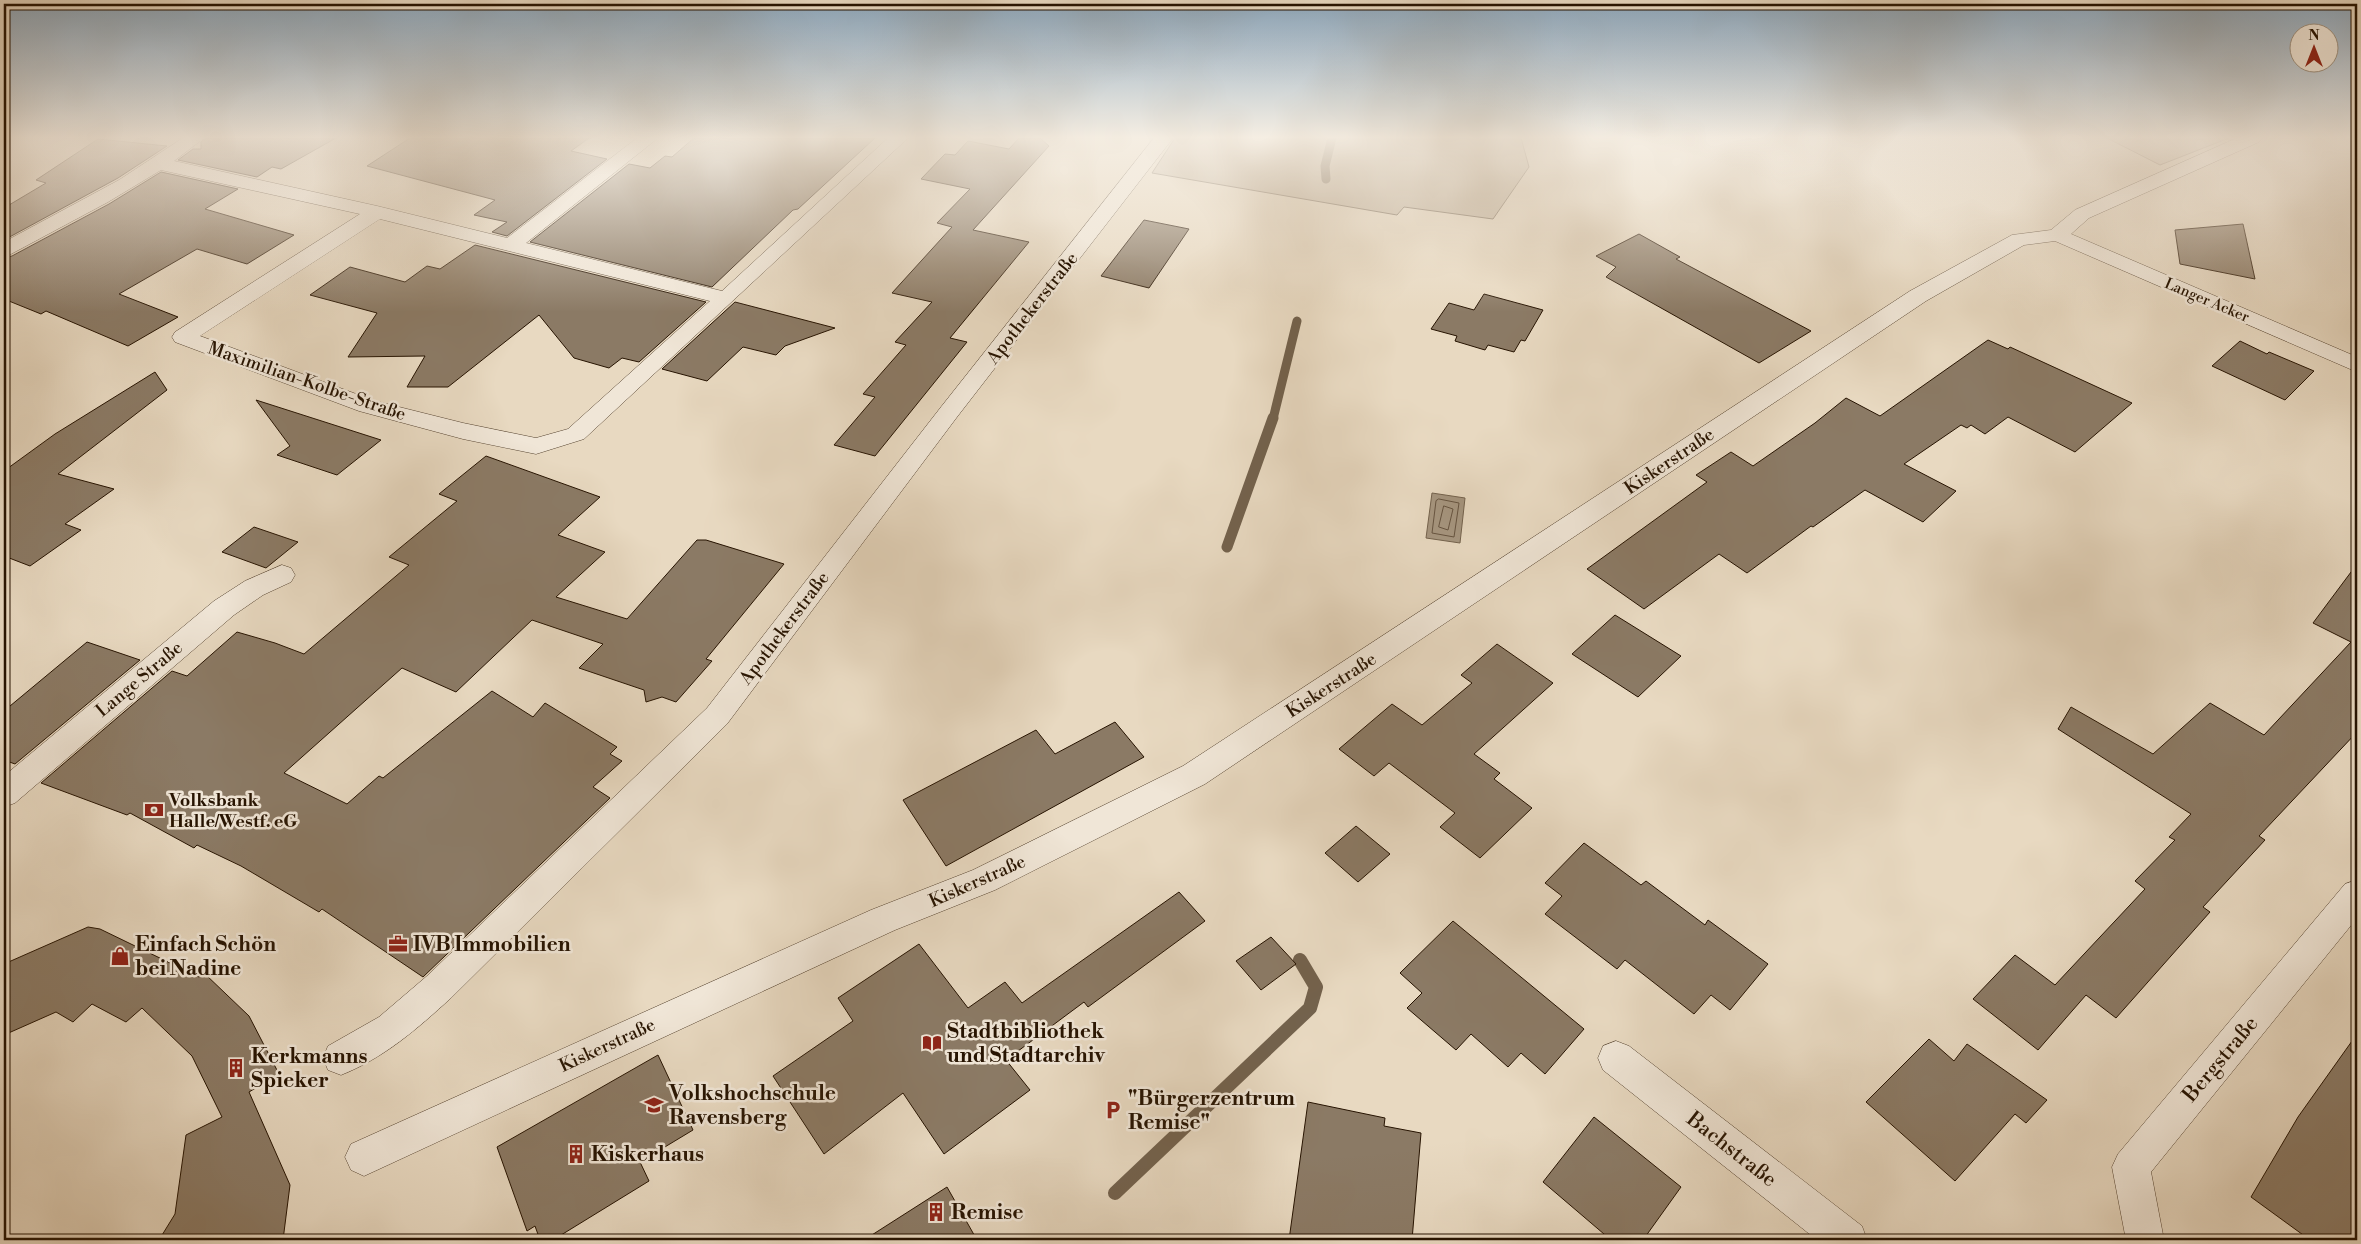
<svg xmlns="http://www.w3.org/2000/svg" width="2361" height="1244" font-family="'Libre Bodoni',serif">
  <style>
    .green { fill: #c7b7a0; stroke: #766550 }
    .water { fill: #a69680; stroke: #73624d }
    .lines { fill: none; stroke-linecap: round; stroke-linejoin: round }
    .shore { stroke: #665440; stroke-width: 1 }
    .stream-far2 { stroke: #73624d; stroke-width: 9 }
    .stream-far1 { stroke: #73624d; stroke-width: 11 }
    .stream { stroke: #73624d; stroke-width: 14 }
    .building { fill: #8b7a65; stroke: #261301 }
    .minor-casing { stroke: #564431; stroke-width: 1 }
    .minor { fill: #f0e6d7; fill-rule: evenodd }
    .labels { text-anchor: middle; stroke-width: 5; stroke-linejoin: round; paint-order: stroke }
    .far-street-label { font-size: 15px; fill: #261301; stroke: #f0e6d7 }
    .street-label { font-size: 18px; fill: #261301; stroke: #f0e6d7 }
    .poi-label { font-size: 18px; font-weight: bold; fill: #261301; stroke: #f0e6d7; text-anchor: start }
    .near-poi-label { font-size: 21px; font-weight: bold; fill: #261301; stroke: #f0e6d7; text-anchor: start }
    .near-street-label { font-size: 21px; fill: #261301; stroke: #f0e6d7 }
  </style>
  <rect width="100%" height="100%" fill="#e8d9c1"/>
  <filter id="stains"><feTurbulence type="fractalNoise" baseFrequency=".004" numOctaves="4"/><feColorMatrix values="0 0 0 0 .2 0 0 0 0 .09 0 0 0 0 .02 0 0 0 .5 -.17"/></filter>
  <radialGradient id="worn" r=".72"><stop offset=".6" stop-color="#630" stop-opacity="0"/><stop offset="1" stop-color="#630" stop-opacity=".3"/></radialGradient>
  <g class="green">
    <path d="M1175,138H1521L1529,167L1493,219L1404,207L1397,215L1152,173Z"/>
    <path d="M2107,138H2229L2160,165Z"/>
  </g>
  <path class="water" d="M1432,493L1465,498L1460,543L1426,538Z"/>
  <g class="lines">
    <g class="shore">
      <path d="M1439,499L1459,503L1454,537L1432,533L1436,501Z"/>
      <path d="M1444,506L1453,509L1448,530L1439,527Z"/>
    </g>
    <g class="stream-far2">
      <path d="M1326,179L1325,166L1332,138"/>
      <path d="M1273,419L1297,321"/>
    </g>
    <path class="stream-far1" d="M1227,547L1273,418"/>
    <path class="stream" d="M1115,1193L1310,1008L1316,987L1300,960"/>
  </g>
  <g class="building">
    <path d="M206,138H336L281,169L272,167L257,177L178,160L193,149H201V142Z"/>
    <path d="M410,138H589L571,151L607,159L507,236L492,232L507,222L474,215L495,200L367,166Z"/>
    <path d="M694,138H875L798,209L793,210L712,287L530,242L629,164L650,168L665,156L672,157Z"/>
    <path d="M1019,138H1040L1049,146L973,230L1029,242L950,338L967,342L875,456L834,445L875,397L863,394L906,345L895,342L932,302L892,293L952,227L937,223L970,189L921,179L945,154L955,155L968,141L1009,149Z"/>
    <path d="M98,139L167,146L118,178L4,240V208L46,183L36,180Z"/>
    <path d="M161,172L238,189L205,209L294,235L247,264L197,249L119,294L178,317L128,346L46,311L41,314L4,299V258L12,256L109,204Z"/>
    <path d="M1144,220L1189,229L1149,288L1101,276Z"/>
    <path d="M2243,224L2255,279L2180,264L2175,230Z"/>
    <path d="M1639,234L1680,257L1676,259L1811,331L1759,363L1606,277L1616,267L1596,256Z"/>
    <path d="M475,245L706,302L639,362L622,358L609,368L574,358L539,315L448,387H407L425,356L348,357L377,313L310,295L350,267L405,282L427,266L440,269Z"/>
    <path d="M1484,294L1543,310L1525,341L1521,340L1514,352L1488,345L1485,350L1455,341L1457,336L1431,329L1449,303L1474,310Z"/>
    <path d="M735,302L835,328L785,346L776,355L743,347L707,381L662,369Z"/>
    <path d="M1988,340L2008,349L2010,347L2132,403L2075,452L2008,417L1985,434L1971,425L1967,428L1961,425L1904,464L1956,491L1923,522L1865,490L1813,527L1811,526L1747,573L1719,554L1644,609L1587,569L1707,482L1696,475L1731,452L1753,466L1815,423L1846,398L1880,416Z"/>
    <path d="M2240,341L2267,354L2269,352L2314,371L2285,400L2212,366Z"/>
    <path d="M155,372L167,390L58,474L114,489L65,524L81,530L30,566L4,556V471L55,434Z"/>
    <path d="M256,400L381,440L337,475L277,455L290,446Z"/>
    <path d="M486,456L600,497L558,535L605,552L556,597L627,619L697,540H706L784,564L706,659L712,661L676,702L662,697L646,702L644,690L579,668L603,644L532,620L456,692L402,668L284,773L347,804L379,776L383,778L492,691L533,717L545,703L617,747L610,754L622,761L593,787L610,798L423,977L322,909L319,912L241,866L197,845L194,848L130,813L127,815L41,783L172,671L187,676L237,632L275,643L304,654L409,565L389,557L457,501L439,494Z"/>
    <path d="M254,527L298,542L266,568L222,552Z"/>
    <path d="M2357,564V732L2259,836L2265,840L2203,907L2210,912L2116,1018L2086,995L2038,1050L1973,999L2015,955L2055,985L2145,889L2135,881L2175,840L2169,837L2191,814L2058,729L2071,707L2153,754L2210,703L2264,735L2351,642L2313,623Z"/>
    <path d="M1615,615L1681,656L1638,697L1572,654Z"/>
    <path d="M87,642L140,660L15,764L4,760V711Z"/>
    <path d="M1497,644L1553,683L1474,754L1500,773L1494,779L1532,808L1480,858L1440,827L1455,813L1389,763L1374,776L1339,749L1392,704L1422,725L1472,683L1461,675Z"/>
    <path d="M1115,722L1144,757L946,866L903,800L1036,730L1055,754Z"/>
    <path d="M1356,826L1390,854L1358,882L1325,853Z"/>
    <path d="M1584,843L1641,885L1646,881L1705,925L1708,920L1768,964L1730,1010L1711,995L1694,1014L1625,960L1617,969L1545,914L1562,896L1545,883Z"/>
    <path d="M1179,892L1205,921L1088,1007L1084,1002L1006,1060L1030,1090L944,1154L903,1093L824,1154L773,1076L853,1021L838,998L919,944L968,1008L1005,982L1022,1003Z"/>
    <path d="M1453,921L1584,1029L1545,1074L1521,1053L1508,1067L1471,1034L1456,1050L1407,1008L1422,993L1400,973Z"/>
    <path d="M88,927L100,929L199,977L204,973L249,1016L279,1074L249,1092L290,1185L283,1240H159L175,1214L186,1135L222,1117L192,1056L142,1008L126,1022L92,1004L73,1022L56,1012L4,1035V964Z"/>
    <path d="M1271,937L1296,964L1261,990L1236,961Z"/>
    <path d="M2357,1034V1240H2310L2251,1197L2298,1117Z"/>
    <path d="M1929,1039L1954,1061L1967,1044L2047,1100L2026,1123L2015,1114L1955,1181L1866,1102Z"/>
    <path d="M658,1055L693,1130L640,1162L649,1181L553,1240H540L535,1226L527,1231L497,1147Z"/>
    <path d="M1308,1102L1385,1118L1384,1126L1421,1133L1412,1240H1289Z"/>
    <path d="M1594,1117L1681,1187L1643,1240H1611L1543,1182Z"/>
    <path d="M947,1187L977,1240H864Z"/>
  </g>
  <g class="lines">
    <g class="minor-casing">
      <g id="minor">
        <path d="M183,138H204L174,161L377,206L507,238L637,138H658L526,243L722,291L888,138H908L584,439L536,454L463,439L359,411L175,342L172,337L175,332L360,214L161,170L108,202L11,254L4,256V242L119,180ZM380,219L710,301L568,429L536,438L463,423L375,401L200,336Z"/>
        <path d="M1154,138H1173L957,417L727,724L451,998C417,1029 384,1058 341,1075L328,1070L323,1058L328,1046L379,1017L427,976L707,708L941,407Z"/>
        <path d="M2237,138H2262L2259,142L2089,218L2071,234L2357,357V372L2055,241L2024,245L1926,301L1205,784L995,890L895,930L377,1170L364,1176L351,1170L345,1157L351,1144L871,910L973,870L1183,766L1910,291L2012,235L2051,230L2075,210Z"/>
        <path d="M282,565L291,568L295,575L291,582L263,595L234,615L15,803L4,807V776L214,601L245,581Z"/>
        <path d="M2357,880V918L2151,1172L2164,1240H2126L2112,1167L2118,1154L2345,884Z"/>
        <path d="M1616,1041L1629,1046L1862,1226L1867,1240H1817L1603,1070L1598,1058L1603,1046Z"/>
      </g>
    </g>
    <use href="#minor" class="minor"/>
  </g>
  <linearGradient id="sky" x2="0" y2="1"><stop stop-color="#8da8be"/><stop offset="0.44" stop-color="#f5eee3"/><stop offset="1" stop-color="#f5eee3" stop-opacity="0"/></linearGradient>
  <rect width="2361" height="312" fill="url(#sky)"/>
  <defs>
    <g id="bank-bare" transform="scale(1.5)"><path d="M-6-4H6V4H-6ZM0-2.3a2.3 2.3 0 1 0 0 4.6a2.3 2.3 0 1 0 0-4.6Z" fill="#8f2418" stroke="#f0e6d7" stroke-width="2.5" paint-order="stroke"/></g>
    <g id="office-bare" transform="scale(1.5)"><path d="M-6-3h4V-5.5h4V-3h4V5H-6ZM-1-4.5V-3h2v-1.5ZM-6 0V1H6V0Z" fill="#8f2418" stroke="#f0e6d7" stroke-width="2.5" paint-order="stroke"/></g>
    <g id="shop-bare" transform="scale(1.5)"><path d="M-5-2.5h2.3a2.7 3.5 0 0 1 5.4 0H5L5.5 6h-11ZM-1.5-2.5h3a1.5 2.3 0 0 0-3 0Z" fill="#8f2418" stroke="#f0e6d7" stroke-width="2.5" paint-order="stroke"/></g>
    <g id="library-bare" transform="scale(1.5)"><path d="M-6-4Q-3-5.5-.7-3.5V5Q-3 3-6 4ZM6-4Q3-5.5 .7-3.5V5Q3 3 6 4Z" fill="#8f2418" stroke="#f0e6d7" stroke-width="2.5" paint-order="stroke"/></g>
    <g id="building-bare" transform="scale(1.5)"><path d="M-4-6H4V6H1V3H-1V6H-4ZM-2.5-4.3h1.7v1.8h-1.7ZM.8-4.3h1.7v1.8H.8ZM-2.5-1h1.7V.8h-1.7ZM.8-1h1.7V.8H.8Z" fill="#8f2418" stroke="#f0e6d7" stroke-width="2.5" paint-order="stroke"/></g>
    <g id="university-bare" transform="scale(1.5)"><path d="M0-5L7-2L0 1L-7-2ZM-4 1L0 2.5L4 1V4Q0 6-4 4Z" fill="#8f2418" stroke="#f0e6d7" stroke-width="2.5" paint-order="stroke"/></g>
    <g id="parking-bare" transform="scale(1.5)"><path d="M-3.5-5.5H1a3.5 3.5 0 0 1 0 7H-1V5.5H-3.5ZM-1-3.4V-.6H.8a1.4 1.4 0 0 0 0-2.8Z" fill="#8f2418" stroke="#f0e6d7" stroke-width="2.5" paint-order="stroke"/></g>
  </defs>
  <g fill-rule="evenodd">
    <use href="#bank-bare" x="154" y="810"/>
    <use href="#office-bare" x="398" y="944"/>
    <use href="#shop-bare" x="120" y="956"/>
    <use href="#library-bare" x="932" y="1043"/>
    <use href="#building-bare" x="236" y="1068"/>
    <use href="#university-bare" x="654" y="1105"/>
    <use href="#parking-bare" x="1113" y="1110"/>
    <use href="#building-bare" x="576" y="1154"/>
    <use href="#building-bare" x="936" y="1212"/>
  </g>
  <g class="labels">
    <g class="far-street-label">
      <text transform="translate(2207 300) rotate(23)" y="5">Langer Acker</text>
    </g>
    <g class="street-label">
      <text transform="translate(1032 308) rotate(-52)" y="6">Apothekerstraße</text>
      <text transform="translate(307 381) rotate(19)" y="6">Maximilian-Kolbe-Straße</text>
      <text transform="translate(1669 461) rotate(-34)" y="6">Kiskerstraße</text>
      <text transform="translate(784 628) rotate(-53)" y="6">Apothekerstraße</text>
      <text transform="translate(139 679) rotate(-40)" y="6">Lange Straße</text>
      <text transform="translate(1331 685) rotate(-33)" y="6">Kiskerstraße</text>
      <text transform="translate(977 881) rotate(-24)" y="6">Kiskerstraße</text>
      <text transform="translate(607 1045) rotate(-25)" y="6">Kiskerstraße</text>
    </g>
    <g class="poi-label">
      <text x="169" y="806">Volksbank<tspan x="169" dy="21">Halle/Westf. eG</tspan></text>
    </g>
    <g class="near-poi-label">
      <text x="135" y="951">Einfach Schön<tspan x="135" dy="24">bei Nadine</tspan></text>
      <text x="413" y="951">IVB Immobilien</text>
      <text x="947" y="1038">Stadtbibliothek<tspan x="947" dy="24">und Stadtarchiv</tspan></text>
      <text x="251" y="1063">Kerkmanns<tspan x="251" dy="24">Spieker</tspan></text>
      <text x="669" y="1100">Volkshochschule<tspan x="669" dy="24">Ravensberg</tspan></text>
      <text x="1128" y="1105">"Bürgerzentrum<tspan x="1128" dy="24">Remise"</tspan></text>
      <text x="591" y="1161">Kiskerhaus</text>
      <text x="951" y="1219">Remise</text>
    </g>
    <g class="near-street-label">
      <text transform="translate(2220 1059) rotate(-50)" y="7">Bergstraße</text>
      <text transform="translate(1732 1149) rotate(38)" y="7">Bachstraße</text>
    </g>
  </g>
  <rect width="2361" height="1244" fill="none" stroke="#e8d9c1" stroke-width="20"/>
  <rect x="5" y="5" width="2351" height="1234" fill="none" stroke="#261301" stroke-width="2.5"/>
  <rect x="10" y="10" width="2341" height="1224" fill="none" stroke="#261301"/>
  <g transform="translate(2314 48)"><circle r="24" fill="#f0e6d7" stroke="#9f9281"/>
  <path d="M0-4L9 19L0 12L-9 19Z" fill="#8f2418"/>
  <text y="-8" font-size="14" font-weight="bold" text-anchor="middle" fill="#261301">N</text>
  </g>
  <rect width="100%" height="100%" filter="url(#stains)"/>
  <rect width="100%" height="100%" fill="url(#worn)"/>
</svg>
